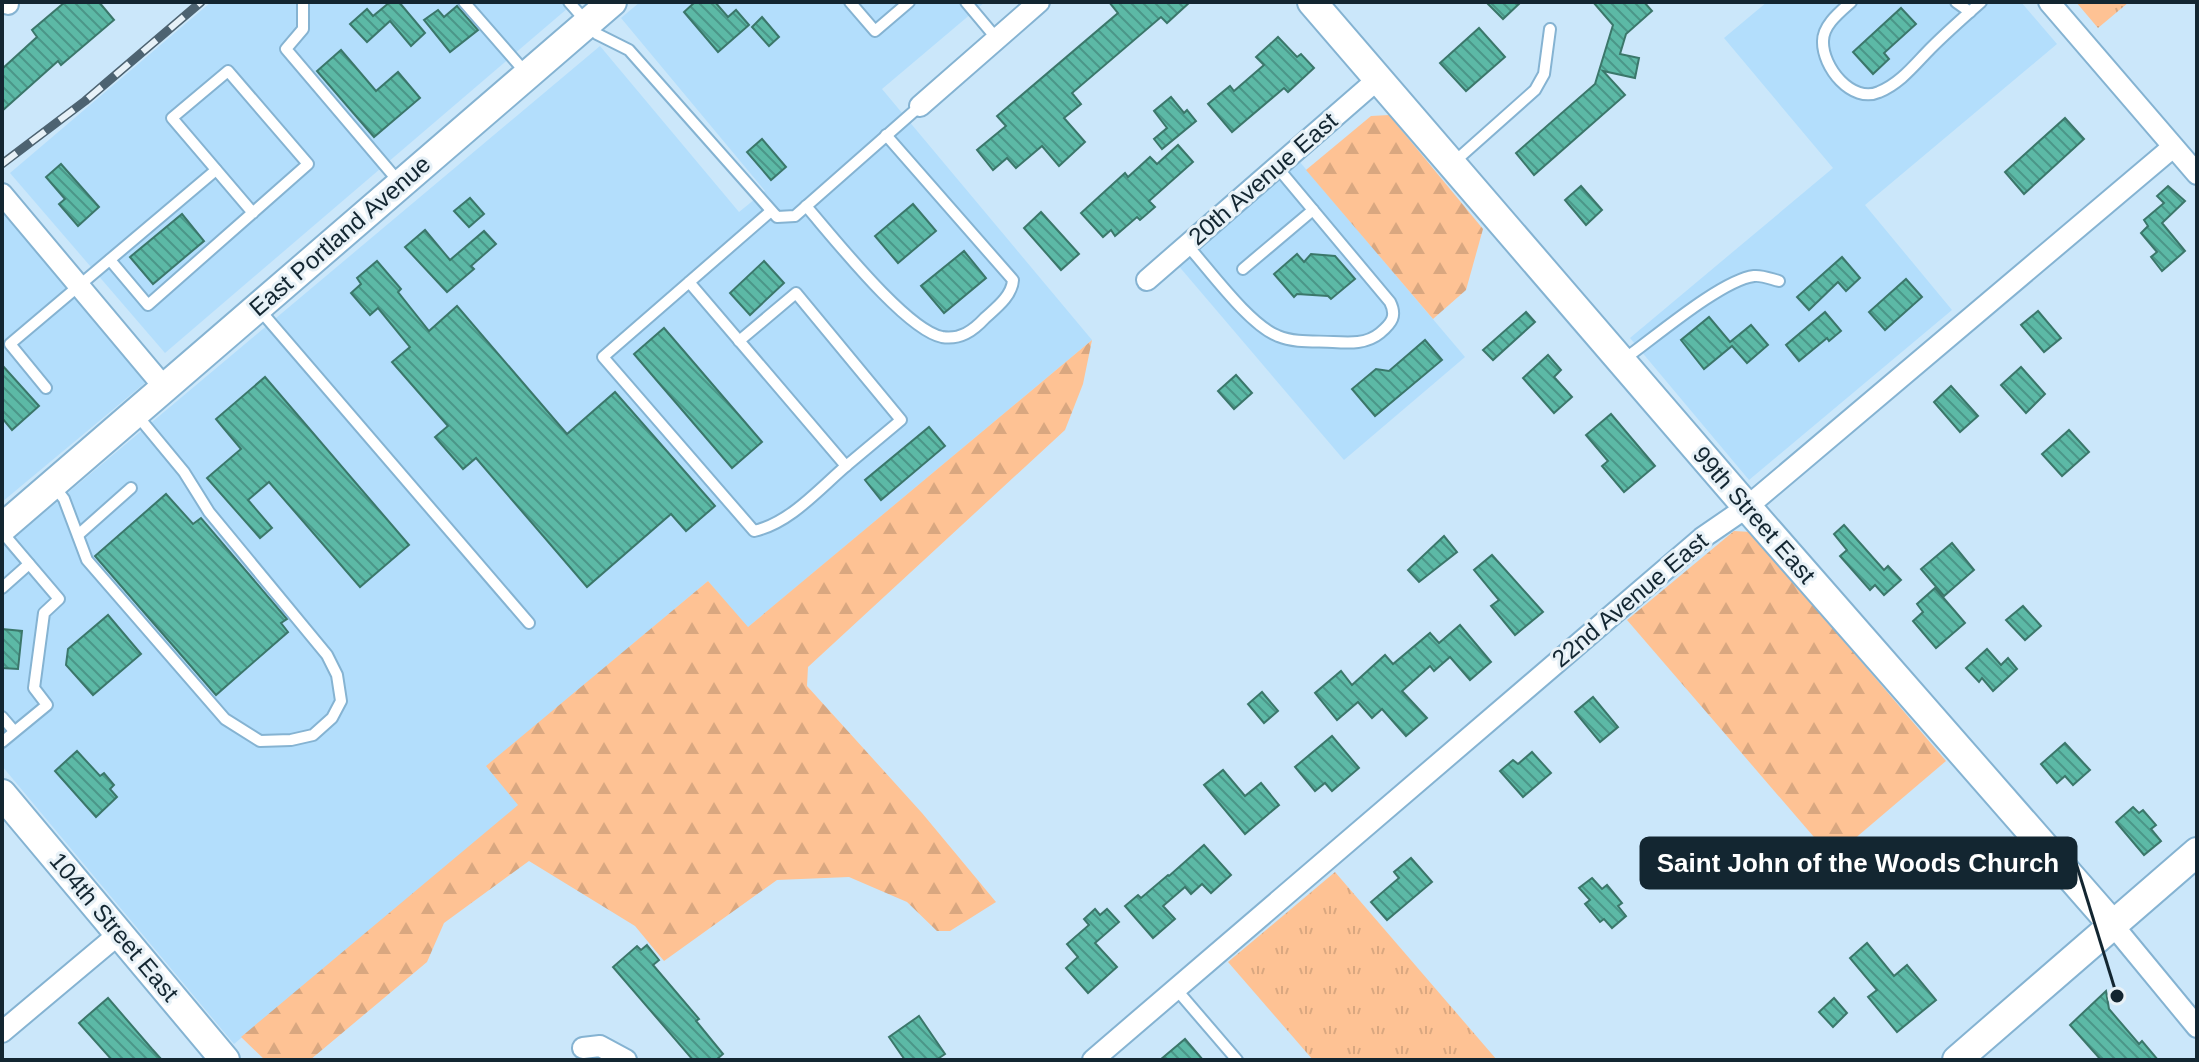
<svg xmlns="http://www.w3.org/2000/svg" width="2199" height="1062" font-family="Helvetica,sans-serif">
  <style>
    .built { fill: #b3defc }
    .grass { fill: url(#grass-tufts) }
    .forest { fill: url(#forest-firs) }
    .building { fill: url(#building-back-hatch); stroke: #3b776a; stroke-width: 2 }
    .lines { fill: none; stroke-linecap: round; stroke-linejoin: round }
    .lane-casing { stroke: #85b3d2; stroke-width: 14 }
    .street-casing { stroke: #85b3d2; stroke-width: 24 }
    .secondary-casing { stroke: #85b3d2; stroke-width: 32 }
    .lane { stroke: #fff; stroke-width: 10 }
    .street { stroke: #fff; stroke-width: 20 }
    .secondary { stroke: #fff; stroke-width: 28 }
    .rail-casing { stroke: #4d6371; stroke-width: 9 }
    .rail { stroke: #e7f1f7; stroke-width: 6; stroke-dasharray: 18; stroke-linecap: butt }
    .labels { text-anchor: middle; stroke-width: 6; stroke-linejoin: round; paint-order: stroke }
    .street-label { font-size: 24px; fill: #132631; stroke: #e7f1f7 }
    .leader { fill: none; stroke: #132631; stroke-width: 3 }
    .callout-dot { fill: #132631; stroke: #e7f1f7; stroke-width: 3 }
    .callout { fill: #132631; stroke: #132631; stroke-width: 3 }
    .callout-label { font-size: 26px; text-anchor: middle; font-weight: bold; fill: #fff }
  </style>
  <defs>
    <pattern id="grass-tufts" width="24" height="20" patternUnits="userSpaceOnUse" patternTransform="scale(2)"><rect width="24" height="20" fill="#fec294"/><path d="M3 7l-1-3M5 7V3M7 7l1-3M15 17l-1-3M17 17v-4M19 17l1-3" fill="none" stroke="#d9a780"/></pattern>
    <pattern id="forest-firs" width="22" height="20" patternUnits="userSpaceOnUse" patternTransform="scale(2)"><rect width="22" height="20" fill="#fec294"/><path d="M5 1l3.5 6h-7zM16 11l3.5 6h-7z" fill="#d9a780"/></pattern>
    <pattern id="building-back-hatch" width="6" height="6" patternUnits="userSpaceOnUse" patternTransform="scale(2)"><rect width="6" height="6" fill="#5cb9a6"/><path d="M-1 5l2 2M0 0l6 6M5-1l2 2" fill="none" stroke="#4b9688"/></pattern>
  </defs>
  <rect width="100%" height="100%" fill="#cbe7fa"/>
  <g class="built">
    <path d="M211,2H575L165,353L10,173Z"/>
    <path d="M640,2H985L882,89L1092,340L747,628L708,581L487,766L519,805L234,1044L2,766V548L600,46L739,212L765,191L621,18Z"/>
    <path d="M1767,2H2021L2057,44L1865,205L1952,310L1749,480L1630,338L1833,168L1724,38Z"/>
    <path d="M1299,161L1465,357L1344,460L1177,264Z"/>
    <path d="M2,210L146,382L2,502Z"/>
  </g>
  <g class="grass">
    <path d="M2076,2H2129L2098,28Z"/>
    <path d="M1335,872L1497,1060H1313L1228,962Z"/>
  </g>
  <g class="forest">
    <path d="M1389,115L1483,229L1466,290L1433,319L1306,170L1371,116Z"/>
    <path d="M1092,340L1083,384L1065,430L808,667L807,686L922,813L996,902L950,931H937L907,902L849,877L777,880L664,961L635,926L529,861L444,923L427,962L310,1060H265L241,1037L518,805L486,766L708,581L748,627Z"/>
    <path d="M1734,531L1751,532L1946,761L1832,858L1627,620Z"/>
  </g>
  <g class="building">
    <path d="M65,2H99L114,20L61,65L58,61L2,111V69L37,37L32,30Z"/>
    <path d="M390,2H399L425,33L411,46L390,21L367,42L350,24L367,9L373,16Z"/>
    <path d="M695,2H715L728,17L736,10L749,25L718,52L684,12Z"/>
    <path d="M1109,2H1190L1167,23L1161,17L1072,93L1081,104L1064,118L1085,142L1059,166L1042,146L1016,168L1007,158L993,170L977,150L1006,126L997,116L1118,13Z"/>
    <path d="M1486,2H1521L1503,19Z"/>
    <path d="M1593,2H1644L1652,11L1626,34L1620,54L1639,58L1635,78L1603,71L1625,95L1534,175L1516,153L1595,84L1613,25Z"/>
    <path d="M457,6L478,30L450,52L424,20L438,10L444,17Z"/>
    <path d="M1901,8L1916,24L1884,53L1889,59L1873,74L1853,52Z"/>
    <path d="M762,17L779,37L769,46L752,27Z"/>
    <path d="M1479,28L1505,57L1466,91L1440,63Z"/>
    <path d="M1278,37L1297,57L1301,54L1314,68L1288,92L1284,88L1232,132L1208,104L1230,86L1234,91L1264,65L1256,57Z"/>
    <path d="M341,50L376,91L398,72L420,98L374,137L317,71Z"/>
    <path d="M1171,97L1184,113L1187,110L1196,121L1162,149L1154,139L1167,128L1154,111Z"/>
    <path d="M2065,118L2084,139L2024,194L2005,172Z"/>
    <path d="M762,139L786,167L771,180L747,152Z"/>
    <path d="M1178,145L1193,162L1149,201L1155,207L1140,220L1137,217L1115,236L1111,230L1103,237L1081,213L1125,173L1128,177L1150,157L1157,164Z"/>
    <path d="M61,164L99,207L78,226L59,204L65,199L46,177Z"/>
    <path d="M1581,186L1602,210L1586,225L1565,200Z"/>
    <path d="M2168,186L2185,201L2162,223L2185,251L2162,271L2151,257L2157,252L2141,233L2148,226L2144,220L2164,203L2157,196Z"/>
    <path d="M470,198L484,214L469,227L454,211Z"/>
    <path d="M913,204L936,231L898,263L875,236Z"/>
    <path d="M1041,212L1079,254L1061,270L1024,228Z"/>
    <path d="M182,214L204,241L153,284L130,257Z"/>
    <path d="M425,230L450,260L484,231L496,244L471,266L474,269L447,292L405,247Z"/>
    <path d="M964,251L986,278L944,313L921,286Z"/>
    <path d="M1297,254L1304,262L1311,254L1335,256L1355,279L1331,299L1328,296L1297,294L1294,297L1274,274Z"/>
    <path d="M1842,257L1860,278L1846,291L1838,282L1809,310L1797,297Z"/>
    <path d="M377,261L401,289L398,292L429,331L457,306L567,434L615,392L715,506L686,531L671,514L587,587L476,458L463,469L435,437L448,426L392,362L410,347L378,308L370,315L351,293L361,284L357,278Z"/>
    <path d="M764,261L784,283L750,315L730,293Z"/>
    <path d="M1906,279L1922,297L1885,330L1869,312Z"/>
    <path d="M2038,311L2061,338L2044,352L2021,325Z"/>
    <path d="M1526,312L1535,322L1493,360L1483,350Z"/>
    <path d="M1825,312L1841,331L1829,341L1827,338L1799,361L1786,345Z"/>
    <path d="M1709,317L1730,342L1751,325L1768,345L1747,363L1732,346L1704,369L1681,340Z"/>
    <path d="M664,328L762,442L732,468L634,354Z"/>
    <path d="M1425,340L1442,360L1375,416L1352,389L1376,369L1389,371Z"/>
    <path d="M1548,355L1561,370L1554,377L1572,397L1554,413L1523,378Z"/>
    <path d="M2,365L39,406L12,430L2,418Z"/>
    <path d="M2021,367L2045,394L2026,413L2001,385Z"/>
    <path d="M1236,375L1252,393L1234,409L1218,391Z"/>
    <path d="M265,377L409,545L360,587L269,482L248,500L272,528L260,538L207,478L241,449L216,419Z"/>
    <path d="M1951,386L1978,416L1960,432L1934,402Z"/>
    <path d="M1611,414L1655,466L1624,492L1602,466L1608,461L1586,435Z"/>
    <path d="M929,427L945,446L881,500L865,480Z"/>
    <path d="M2069,430L2089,452L2062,476L2042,454Z"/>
    <path d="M166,494L193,524L201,518L287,619L281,623L288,632L216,695L95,556Z"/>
    <path d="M1844,525L1884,570L1888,566L1901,580L1884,595L1875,585L1870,590L1840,556L1847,550L1834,534Z"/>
    <path d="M1444,536L1457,552L1419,582L1408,570Z"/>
    <path d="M1952,543L1974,570L1944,596L1921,569Z"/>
    <path d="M1492,555L1543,612L1515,635L1491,606L1499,600L1474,570Z"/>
    <path d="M1935,588L1965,623L1936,648L1913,621L1923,612L1917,604Z"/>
    <path d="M2023,606L2041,626L2025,640L2006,620Z"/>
    <path d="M108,615L141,654L93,695L66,665L68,649Z"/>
    <path d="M1460,625L1491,662L1470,680L1450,657L1434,671L1430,666L1402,691L1427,718L1406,736L1382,709L1372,718L1358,702L1337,720L1315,693L1341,671L1352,685L1385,655L1393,664L1430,633L1439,643Z"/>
    <path d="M2,629L22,631L18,669L2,668Z"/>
    <path d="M1987,649L2001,665L2008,658L2017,669L1993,691L1982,678L1979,682L1966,668Z"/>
    <path d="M1262,692L1278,711L1264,723L1248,704Z"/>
    <path d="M1593,697L1618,727L1600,742L1575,712Z"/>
    <path d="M1332,736L1359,768L1332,791L1325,783L1315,791L1295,767Z"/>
    <path d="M2065,743L2090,770L2073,785L2065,776L2057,783L2041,764Z"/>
    <path d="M77,751L100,776L104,773L114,785L110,789L117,797L96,817L55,771Z"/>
    <path d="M1532,752L1551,773L1523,797L1500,771L1513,760L1518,764Z"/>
    <path d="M1223,770L1245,796L1261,783L1279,805L1245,834L1204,785Z"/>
    <path d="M2133,807L2139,813L2143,810L2156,825L2151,829L2161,841L2144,855L2116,822Z"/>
    <path d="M1204,845L1231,875L1211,893L1202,884L1191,894L1185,887L1163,906L1175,919L1153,938L1125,906L1138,895L1141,898L1168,875L1169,876Z"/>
    <path d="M1411,858L1432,882L1387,920L1371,902L1399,878L1394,872Z"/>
    <path d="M1592,878L1602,889L1607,885L1622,903L1618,906L1626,916L1612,928L1604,919L1600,922L1585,904L1590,900L1579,888Z"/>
    <path d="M1095,909L1100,915L1107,909L1119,922L1095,943L1117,967L1088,993L1066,968L1078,957L1067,944L1089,925L1084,919Z"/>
    <path d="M1867,943L1894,976L1907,965L1936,1000L1897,1032L1868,997L1877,990L1850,958Z"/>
    <path d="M647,945L659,960L653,965L699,1019L696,1021L723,1054L716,1060H693L613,967L637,946L641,950Z"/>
    <path d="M2106,991L2109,1009L2139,1044L2142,1041L2158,1060H2101L2070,1025Z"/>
    <path d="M108,998L152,1049L162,1060H112L79,1023Z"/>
    <path d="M1834,998L1847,1013L1833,1027L1819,1012Z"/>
    <path d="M919,1016L945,1054L936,1060H905L889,1037Z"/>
    <path d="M1185,1039L1203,1060H1160Z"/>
  </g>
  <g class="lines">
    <g class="lane-casing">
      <g id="lane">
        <path d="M303,2V29L286,49L399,182"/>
        <path d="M464,2L526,73"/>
        <path d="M569,2L597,34L629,50L777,217L795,216L920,106"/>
        <path d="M850,2L875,31L909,2"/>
        <path d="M966,2L997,39"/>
        <path d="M1851,2C1840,12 1823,25 1823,41C1822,67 1852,104 1879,92C1901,83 1915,64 1931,48C1947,32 1964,17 1981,2"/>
        <path d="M1956,2L1970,12"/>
        <path d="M1453,163L1535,90L1544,74L1550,29"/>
        <path d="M806,206C833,237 906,330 942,337C960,340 973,331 985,318C996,308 1012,296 1013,280L886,135"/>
        <path d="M1187,245C1209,269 1249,325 1278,336C1295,343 1315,341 1333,342C1350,343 1367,344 1380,333C1392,323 1397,316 1390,302L1277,167"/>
        <path d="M110,260L148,305L308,164L228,71L172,118L253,213"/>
        <path d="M1243,269L1313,210"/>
        <path d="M689,282L846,466C819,489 790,523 754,531L603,357L771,211"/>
        <path d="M259,309L529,623"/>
        <path d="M739,341L796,293L901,420L846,466"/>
        <path d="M1623,360C1653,339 1721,280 1754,276C1762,275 1771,279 1779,281"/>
        <path d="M46,388L10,344L216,170"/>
        <path d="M54,486L64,499L87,560L225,719L260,741L291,740L313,735L332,718L341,701L337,675L327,655L209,512L184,472L136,414"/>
        <path d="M2,532L59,599L44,613L34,688L47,705L2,742"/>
        <path d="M78,535L131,488"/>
        <path d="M2,588L29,564"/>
        <path d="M2,717L14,731"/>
        <path d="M1176,989L1237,1060"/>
      </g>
    </g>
    <g class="street-casing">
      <g id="street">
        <path d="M6,2L8,4"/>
        <path d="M2049,2L2197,174"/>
        <path d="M920,106L1039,2"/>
        <path d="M2,194L164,387"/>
        <path d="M1147,280L1378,79"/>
        <path d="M2112,924L2197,1027"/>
        <path d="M2,1032L120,933"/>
        <path d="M583,1048L600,1046L626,1060"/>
        <path d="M1093,1060L1702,538L1747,507L2173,147"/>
      </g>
    </g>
    <g class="secondary-casing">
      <g id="secondary">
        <path d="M1312,2L1747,507L2112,924"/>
        <path d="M2,528L612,2"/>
        <path d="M2,794L225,1060"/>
        <path d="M1957,1060L2197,852"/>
      </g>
    </g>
    <use href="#lane" class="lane"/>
    <use href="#street" class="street"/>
    <use href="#secondary" class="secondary"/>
    <g class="rail-casing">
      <path id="rail" d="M2,164L85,101L201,2"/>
    </g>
    <use href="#rail" class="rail"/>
  </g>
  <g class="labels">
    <g class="street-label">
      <text transform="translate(1263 179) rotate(-41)" y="8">20th Avenue East</text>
      <text transform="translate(340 236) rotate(-41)" y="8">East Portland Avenue</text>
      <text transform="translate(1754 515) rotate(49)" y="8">99th Street East</text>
      <text transform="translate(1630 600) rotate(-40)" y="8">22nd Avenue East</text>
      <text transform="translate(114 927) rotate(50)" y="8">104th Street East</text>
    </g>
  </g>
  <path class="leader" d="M2117 996L2076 863"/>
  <circle class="callout-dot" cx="2117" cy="996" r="8"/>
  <rect class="callout" x="1641" y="838" width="435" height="50" rx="8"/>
  <g class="callout-label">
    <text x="1858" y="872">Saint John of the Woods Church</text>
  </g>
  <rect width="2199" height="1062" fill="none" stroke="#132631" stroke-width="8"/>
</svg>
